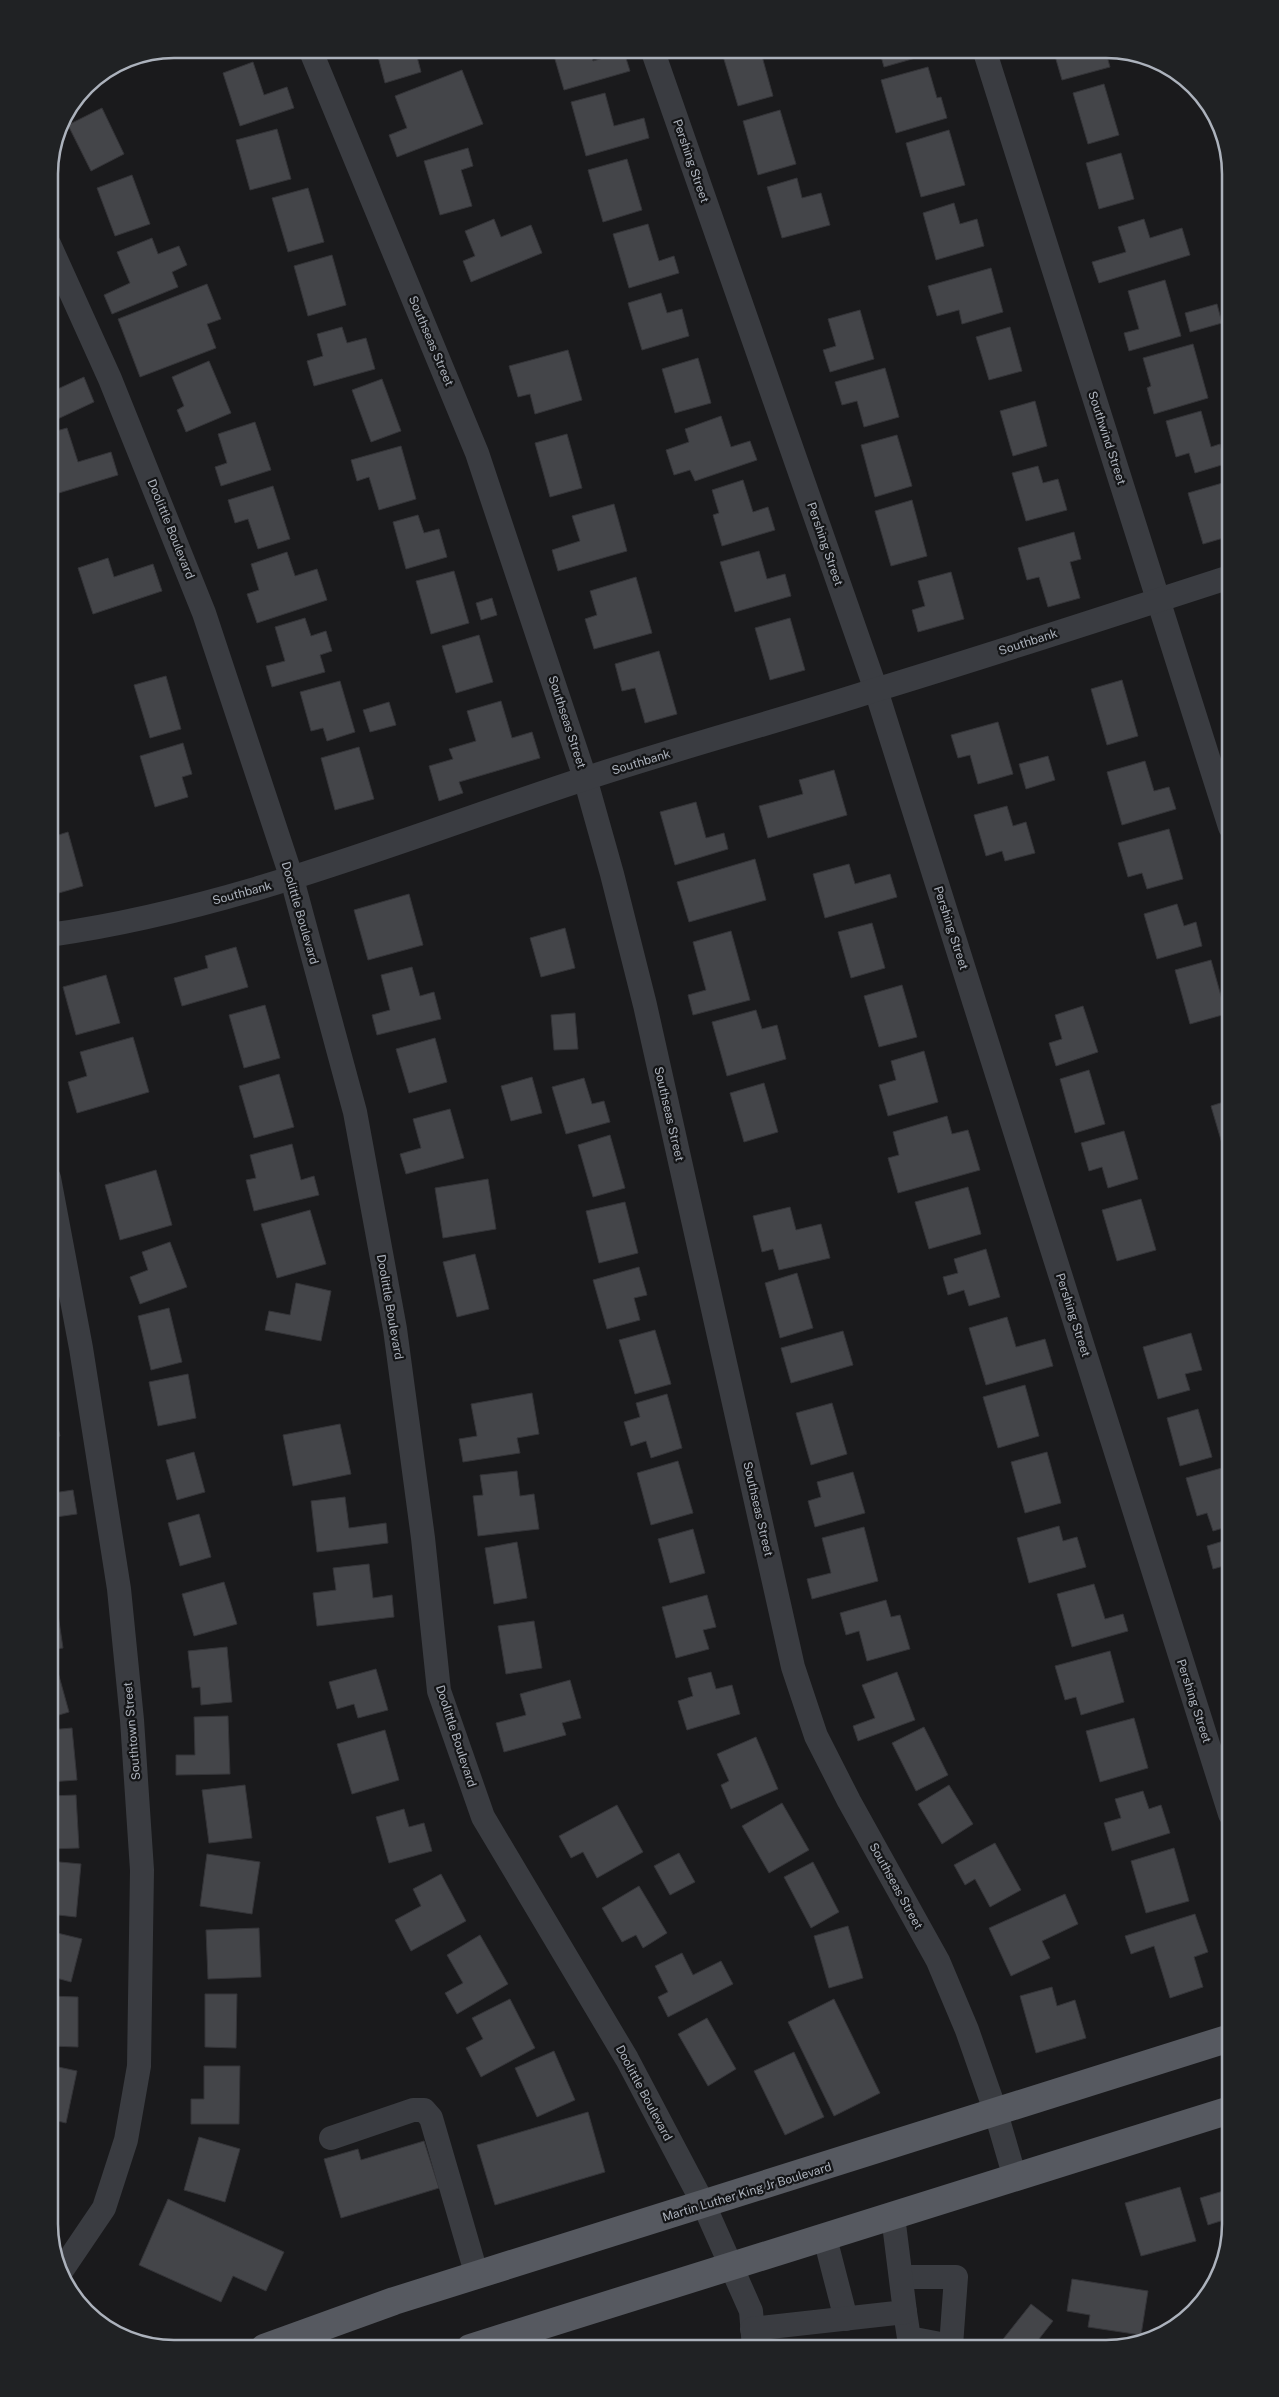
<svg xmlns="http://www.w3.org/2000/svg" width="1279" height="2397" font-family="'Public Sans',sans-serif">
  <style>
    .building { fill: #444549; stroke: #343438 }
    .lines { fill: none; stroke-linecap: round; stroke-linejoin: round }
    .minor { stroke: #3a3c41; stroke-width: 24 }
    .major { stroke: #565960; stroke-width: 28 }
    .labels { text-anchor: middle; stroke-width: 4.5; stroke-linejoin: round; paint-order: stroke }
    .street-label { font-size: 12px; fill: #acb2bc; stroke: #141517 }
    .rim { fill: none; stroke: #acb2bc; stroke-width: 2.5 }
  </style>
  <rect width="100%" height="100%" fill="#1a1a1c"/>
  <g class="building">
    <path d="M376,49H415L421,72L385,83Z"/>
    <path d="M552,49H590L593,61L624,52L630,71L564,90Z"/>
    <path d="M747,49H760L773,96L738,106L723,56Z"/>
    <path d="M879,49H947L884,67Z"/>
    <path d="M1053,49H1105L1110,67L1062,80Z"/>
    <path d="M253,62L264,95L287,87L294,108L240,126L223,73Z"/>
    <path d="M928,67L937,98L941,97L947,118L896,133L881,80Z"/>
    <path d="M462,70L483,124L397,157L389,135L407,128L395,96Z"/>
    <path d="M88,84L92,90L74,102L86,85Z"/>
    <path d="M1104,84L1119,135L1088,144L1073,93Z"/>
    <path d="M605,93L614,126L644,118L649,138L586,156L571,102Z"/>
    <path d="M102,108L124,154L91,171L68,125Z"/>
    <path d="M780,110L796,164L758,175L743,121Z"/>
    <path d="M277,129L291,179L250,190L236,140Z"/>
    <path d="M949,130L965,185L921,197L906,143Z"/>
    <path d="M468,148L473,166L461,170L472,206L440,215L424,161Z"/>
    <path d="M1121,153L1134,199L1099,209L1086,163Z"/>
    <path d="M627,159L642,210L603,222L588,170Z"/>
    <path d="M132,175L150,224L115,236L97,188Z"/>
    <path d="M797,178L802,198L821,193L830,225L782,238L767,187Z"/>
    <path d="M308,188L324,242L288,252L272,198Z"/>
    <path d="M954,203L960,224L977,219L984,246L936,260L923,213Z"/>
    <path d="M494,219L501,237L531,225L542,253L471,282L463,261L475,256L465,231Z"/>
    <path d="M1144,219L1150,238L1182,228L1190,255L1099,283L1092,262L1126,252L1118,227Z"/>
    <path d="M648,224L659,261L674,256L679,273L629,288L613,234Z"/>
    <path d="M152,238L158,254L179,246L187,265L172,272L178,287L112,314L104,295L130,283L117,252Z"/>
    <path d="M332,255L346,305L308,316L294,266Z"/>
    <path d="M991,268L1003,312L962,324L959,310L937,316L928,286Z"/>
    <path d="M1165,280L1181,336L1129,351L1124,333L1139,329L1128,291Z"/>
    <path d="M207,284L221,319L207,324L216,348L140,377L118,319Z"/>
    <path d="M661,293L667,313L682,309L689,336L642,350L628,303Z"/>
    <path d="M1217,304L1222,323L1190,332L1185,313Z"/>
    <path d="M860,310L874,359L830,372L823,350L836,346L828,319Z"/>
    <path d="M342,327L347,343L366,338L375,369L314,386L307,361L323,356L317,334Z"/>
    <path d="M1010,327L1022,371L989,380L976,337Z"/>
    <path d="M1193,344L1208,398L1154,414L1147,388L1151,386L1143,358Z"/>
    <path d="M568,350L582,400L535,414L530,394L518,397L509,366Z"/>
    <path d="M698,358L711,403L675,413L662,369Z"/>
    <path d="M209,361L231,413L186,432L177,410L184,406L172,377Z"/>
    <path d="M885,368L899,417L864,427L857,401L842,405L835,382Z"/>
    <path d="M84,377L94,402L49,423V387L51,392Z"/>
    <path d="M382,379L401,431L371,442L352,390Z"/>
    <path d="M1035,401L1047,446L1013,456L1000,411Z"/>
    <path d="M1201,411L1211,447L1220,444L1225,464L1195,473L1189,453L1176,457L1166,421Z"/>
    <path d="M721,416L731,447L750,441L757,460L695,481L690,470L674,475L666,450L689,442L685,429Z"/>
    <path d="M255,422L271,470L221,486L215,467L227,463L218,434Z"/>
    <path d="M67,428L78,462L111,452L118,475L49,496V433Z"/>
    <path d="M567,434L582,488L550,497L535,443Z"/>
    <path d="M897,435L912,486L875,497L861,445Z"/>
    <path d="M401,446L416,499L379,510L369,477L357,481L351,460Z"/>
    <path d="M1038,466L1043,483L1058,479L1067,510L1026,521L1012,473Z"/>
    <path d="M743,480L753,512L768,507L775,530L722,546L713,515L719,513L712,490Z"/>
    <path d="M1226,482L1230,495V536L1203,544L1188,493Z"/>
    <path d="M273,486L290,539L258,549L248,519L235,523L228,500Z"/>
    <path d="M912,500L927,556L891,566L875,511Z"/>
    <path d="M614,504L627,551L558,571L552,550L580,541L572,516Z"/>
    <path d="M418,515L424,533L439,529L447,557L406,569L393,522Z"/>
    <path d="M1074,532L1081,559L1070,562L1080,598L1048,607L1039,577L1027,580L1018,548Z"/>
    <path d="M759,551L767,579L785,574L791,596L735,612L720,562Z"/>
    <path d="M287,552L295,576L317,569L327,600L257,623L247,594L259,590L251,564Z"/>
    <path d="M108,558L114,577L153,564L162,591L93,614L78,568Z"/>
    <path d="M454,571L469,623L431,634L416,581Z"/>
    <path d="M951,572L964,619L918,632L912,610L925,606L918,581Z"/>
    <path d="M636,577L652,633L594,649L585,619L597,615L590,591Z"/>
    <path d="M492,598L497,615L481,620L476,603Z"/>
    <path d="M305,618L311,636L326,631L332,651L320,655L325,672L272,687L266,666L285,661L275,627Z"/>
    <path d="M790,618L805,670L770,680L755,628Z"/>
    <path d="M479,635L493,682L456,693L442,646Z"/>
    <path d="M659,651L677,714L645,723L635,688L622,691L615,664Z"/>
    <path d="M166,676L181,729L150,738L134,685Z"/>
    <path d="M1122,680L1138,736L1107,745L1091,689Z"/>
    <path d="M340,681L355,732L327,741L323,728L311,731L300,692Z"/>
    <path d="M501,701L512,738L532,732L540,758L459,782L463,793L439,801L429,766L453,759L449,749L476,741L467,711Z"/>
    <path d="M389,702L396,725L370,732L363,710Z"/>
    <path d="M998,722L1013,774L978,784L970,755L958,758L951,735Z"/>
    <path d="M183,743L192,774L182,777L188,797L155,807L140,756Z"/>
    <path d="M359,747L374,799L335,810L321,758Z"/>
    <path d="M1048,756L1055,780L1026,789L1019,764Z"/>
    <path d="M1145,761L1154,791L1169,787L1176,809L1122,825L1107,772Z"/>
    <path d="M834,770L847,815L768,838L759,806L803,794L799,780Z"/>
    <path d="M696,802L706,838L724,833L728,849L675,865L660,812Z"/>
    <path d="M1007,806L1013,826L1026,822L1035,853L1005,861L1002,851L986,856L974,815Z"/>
    <path d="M1169,829L1183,879L1147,889L1142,873L1128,877L1118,843Z"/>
    <path d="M68,832L83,886L52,895L49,885V838Z"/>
    <path d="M755,859L766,900L689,922L677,882Z"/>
    <path d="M849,864L855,884L890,874L897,897L825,918L813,874Z"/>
    <path d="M409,894L423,945L368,960L354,910Z"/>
    <path d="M1177,904L1184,926L1196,922L1202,946L1157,959L1144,914Z"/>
    <path d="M872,923L885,968L851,978L838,932Z"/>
    <path d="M565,928L575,968L541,977L530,938Z"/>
    <path d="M731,931L750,1000L693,1015L688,995L706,990L693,942Z"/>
    <path d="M236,947L248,987L182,1006L174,978L208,968L205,956Z"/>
    <path d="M1211,960L1226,1014L1190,1024L1175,970Z"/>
    <path d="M412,967L420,996L434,992L441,1019L377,1035L372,1015L390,1010L381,975Z"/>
    <path d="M106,975L120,1023L76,1035L63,987Z"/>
    <path d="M902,985L917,1037L879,1047L864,996Z"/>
    <path d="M265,1005L280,1058L244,1068L229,1015Z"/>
    <path d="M1083,1006L1098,1052L1056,1066L1049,1043L1062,1039L1055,1015Z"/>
    <path d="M756,1010L762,1029L777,1025L786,1059L727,1076L712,1022Z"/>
    <path d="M575,1013L578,1049L554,1050L551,1015Z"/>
    <path d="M133,1037L149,1092L77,1113L68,1082L87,1076L80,1052Z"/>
    <path d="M435,1038L447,1082L409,1093L396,1049Z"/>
    <path d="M924,1051L938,1102L888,1116L879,1085L896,1080L891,1061Z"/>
    <path d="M1089,1070L1105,1124L1075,1133L1060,1079Z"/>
    <path d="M279,1074L294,1127L254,1138L239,1086Z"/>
    <path d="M532,1077L542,1113L511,1121L501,1086Z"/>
    <path d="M584,1078L592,1104L604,1101L610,1122L566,1134L552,1087Z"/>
    <path d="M764,1083L778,1132L744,1142L730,1093Z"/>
    <path d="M1230,1100V1156L1226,1157L1211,1106Z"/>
    <path d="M450,1109L464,1158L406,1174L400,1154L421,1148L413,1119Z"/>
    <path d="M947,1116L952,1134L968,1130L980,1170L898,1193L888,1158L899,1155L893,1132Z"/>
    <path d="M1124,1131L1138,1179L1108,1188L1102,1167L1089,1171L1081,1143Z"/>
    <path d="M610,1135L625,1188L593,1197L578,1145Z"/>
    <path d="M292,1144L301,1180L314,1176L319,1195L254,1211L246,1180L256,1178L250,1155Z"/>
    <path d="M156,1170L172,1225L120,1240L105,1185Z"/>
    <path d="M488,1179L496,1229L443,1238L435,1188Z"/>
    <path d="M968,1187L981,1234L929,1249L915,1202Z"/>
    <path d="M1141,1199L1156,1250L1117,1261L1102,1210Z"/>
    <path d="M625,1202L638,1253L599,1263L586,1211Z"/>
    <path d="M790,1207L796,1230L821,1224L830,1258L779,1270L773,1249L762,1252L753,1216Z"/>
    <path d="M310,1210L326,1264L277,1278L261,1224Z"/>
    <path d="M170,1242L187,1287L140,1304L130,1277L148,1270L142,1252Z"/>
    <path d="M986,1249L1000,1297L969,1306L964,1290L948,1295L943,1277L958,1273L954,1259Z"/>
    <path d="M475,1254L489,1309L457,1317L443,1262Z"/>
    <path d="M639,1267L647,1295L634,1298L640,1320L607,1329L593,1280Z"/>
    <path d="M797,1273L813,1328L780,1338L765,1283Z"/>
    <path d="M296,1283L331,1291L321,1341L265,1330L269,1311L290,1315Z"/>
    <path d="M169,1308L182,1362L151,1370L138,1316Z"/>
    <path d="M1007,1317L1016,1347L1045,1339L1053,1366L986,1385L969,1328Z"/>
    <path d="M655,1330L671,1384L635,1394L619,1340Z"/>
    <path d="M843,1331L853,1365L791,1383L781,1348Z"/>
    <path d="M1191,1333L1202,1370L1185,1374L1190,1390L1158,1399L1143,1347Z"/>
    <path d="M188,1374L196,1418L158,1426L149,1382Z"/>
    <path d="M1025,1385L1039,1436L998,1448L983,1397Z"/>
    <path d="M532,1393L539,1434L517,1438L520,1453L463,1462L459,1439L477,1436L471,1404Z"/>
    <path d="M667,1394L682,1448L651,1458L646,1441L631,1446L624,1422L640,1417L636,1403Z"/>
    <path d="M832,1403L847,1454L811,1465L796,1413Z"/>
    <path d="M1198,1409L1212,1457L1180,1466L1167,1418Z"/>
    <path d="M57,1424L60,1436L49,1438L51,1445H49V1426Z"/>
    <path d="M340,1424L351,1474L293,1486L283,1435Z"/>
    <path d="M194,1452L205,1492L177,1500L166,1460Z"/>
    <path d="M1047,1452L1061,1503L1025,1513L1011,1462Z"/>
    <path d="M678,1461L693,1513L651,1525L637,1473Z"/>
    <path d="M49,1464L53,1493L73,1490L77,1514L49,1518Z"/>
    <path d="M1222,1468L1230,1496V1526L1213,1531L1207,1513L1197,1516L1186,1478Z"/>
    <path d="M517,1471L520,1496L534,1494L539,1529L478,1536L473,1496L483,1495L480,1475Z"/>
    <path d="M853,1472L865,1513L815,1527L808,1501L821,1497L817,1482Z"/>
    <path d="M345,1497L349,1528L386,1523L388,1543L317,1552L311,1501Z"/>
    <path d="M199,1514L211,1557L180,1566L168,1523Z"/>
    <path d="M1059,1526L1063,1541L1077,1537L1086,1567L1029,1583L1017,1538Z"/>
    <path d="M864,1527L878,1581L812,1599L807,1579L831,1573L822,1538Z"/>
    <path d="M693,1529L705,1573L670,1583L658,1539Z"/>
    <path d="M53,1531L57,1581L49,1582V1532Z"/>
    <path d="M1230,1539V1578L1227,1565L1213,1569L1207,1546Z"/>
    <path d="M517,1542L527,1598L494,1604L485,1548Z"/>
    <path d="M369,1564L373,1598L392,1595L394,1617L317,1626L313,1593L336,1590L333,1568Z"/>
    <path d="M224,1582L237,1624L194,1636L182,1594Z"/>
    <path d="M1094,1584L1105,1619L1123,1614L1128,1631L1072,1647L1057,1594Z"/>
    <path d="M707,1595L716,1627L703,1630L709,1649L676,1658L662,1607Z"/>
    <path d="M886,1600L891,1617L900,1615L910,1649L867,1661L859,1631L846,1635L840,1613Z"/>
    <path d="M56,1601L63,1648L49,1650V1602Z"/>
    <path d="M534,1621L542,1668L506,1674L498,1626Z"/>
    <path d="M227,1647L232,1702L201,1705L200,1687L192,1688L188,1651Z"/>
    <path d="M1110,1651L1124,1702L1081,1715L1076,1697L1065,1700L1055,1666Z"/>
    <path d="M54,1658L69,1712L49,1718V1659Z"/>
    <path d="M376,1669L388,1710L358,1718L354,1704L337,1709L329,1682Z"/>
    <path d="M711,1672L716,1689L732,1685L740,1714L687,1730L678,1701L693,1696L688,1678Z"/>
    <path d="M897,1672L915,1720L858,1741L853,1726L875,1718L862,1685Z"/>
    <path d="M570,1680L581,1718L562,1723L566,1735L504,1752L496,1723L526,1715L520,1694Z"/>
    <path d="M228,1716L230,1774L176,1775V1755H195L194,1717Z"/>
    <path d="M1134,1718L1148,1768L1100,1782L1086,1731Z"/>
    <path d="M924,1727L948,1775L916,1791L892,1743Z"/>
    <path d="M72,1728L77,1780L49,1782V1730Z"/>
    <path d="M385,1730L399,1780L352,1794L337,1744Z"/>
    <path d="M756,1737L778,1789L731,1809L721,1785L729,1781L717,1754Z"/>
    <path d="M245,1785L252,1838L209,1843L202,1790Z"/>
    <path d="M949,1785L973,1824L942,1844L918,1804Z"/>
    <path d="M1143,1791L1149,1809L1161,1805L1170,1833L1112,1851L1104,1823L1121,1818L1115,1799Z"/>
    <path d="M76,1795L79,1848L49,1849V1796Z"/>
    <path d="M782,1803L809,1850L769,1873L742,1826Z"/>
    <path d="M617,1805L643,1852L597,1878L583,1852L571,1858L559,1836Z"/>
    <path d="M404,1809L409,1827L424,1823L432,1851L389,1863L376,1817Z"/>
    <path d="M995,1843L1021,1890L990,1907L975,1879L965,1885L954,1865Z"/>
    <path d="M1174,1848L1189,1901L1146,1913L1131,1861Z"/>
    <path d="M679,1853L695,1882L670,1895L654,1866Z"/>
    <path d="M207,1854L260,1862L252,1914L200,1906Z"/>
    <path d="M49,1861L81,1864L76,1917L49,1914Z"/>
    <path d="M813,1862L839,1912L811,1928L784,1877Z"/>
    <path d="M441,1874L466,1921L411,1951L395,1920L421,1906L413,1889Z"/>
    <path d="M639,1886L667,1933L643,1948L636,1935L622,1942L602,1908Z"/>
    <path d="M1065,1894L1078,1924L1042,1941L1050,1958L1011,1976L989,1928Z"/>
    <path d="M1195,1914L1208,1952L1194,1957L1203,1987L1170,1998L1154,1946L1131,1954L1125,1936Z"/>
    <path d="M848,1926L863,1978L829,1988L814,1936Z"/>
    <path d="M259,1928L261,1977L208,1979L206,1930Z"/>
    <path d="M49,1931L82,1939L71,1982L49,1976Z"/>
    <path d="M480,1935L508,1984L457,2014L445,1993L463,1983L447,1955Z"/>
    <path d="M682,1953L693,1975L721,1961L733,1984L668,2017L658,1997L668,1992L655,1966Z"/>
    <path d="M1052,1987L1057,2006L1075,2000L1086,2038L1036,2053L1020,1996Z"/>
    <path d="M205,1994H237L236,2048L205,2047Z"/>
    <path d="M49,1996L78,1997V2047L49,2046Z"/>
    <path d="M510,1999L535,2048L481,2077L466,2048L483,2039L472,2018Z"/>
    <path d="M834,1999L880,2093L834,2116L788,2022Z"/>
    <path d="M707,2018L736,2069L708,2086L678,2034Z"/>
    <path d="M554,2051L575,2100L537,2117L515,2068Z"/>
    <path d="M794,2052L824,2117L785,2135L754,2071Z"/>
    <path d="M49,2065L77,2071L66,2123L49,2119Z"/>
    <path d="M204,2066H240L239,2124H191V2099H204Z"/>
    <path d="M588,2112L605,2172L495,2205L477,2145Z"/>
    <path d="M199,2137L240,2149L225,2202L184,2190Z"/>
    <path d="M424,2141L439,2188L341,2218L324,2159L358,2149L361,2160Z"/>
    <path d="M1180,2187L1196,2241L1141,2256L1125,2203Z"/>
    <path d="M1230,2189V2218L1208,2225L1200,2198Z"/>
    <path d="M168,2199L284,2252L266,2291L233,2276L221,2302L139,2265Z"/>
    <path d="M1072,2279L1148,2291L1141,2335L1088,2327L1090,2315L1067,2311Z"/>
    <path d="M1031,2304L1053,2321L1032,2348H996Z"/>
  </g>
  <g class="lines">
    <g class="minor">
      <path d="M310,49L477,453L585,778L612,874L645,1005L793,1667L816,1736L849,1801L938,1961L967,2030L996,2113L1015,2178"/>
      <path d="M652,49L876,690L1230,1814"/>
      <path d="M984,49L1230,827"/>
      <path d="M49,244L110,379L204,613L292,879L355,1112L395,1329L423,1538L439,1691L483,1817L627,2059L704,2205L751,2311L754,2348"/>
      <path d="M49,935C235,909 407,837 584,779C681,747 779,721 875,690C994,654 1112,615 1230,577"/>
      <path d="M49,1178L81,1348L119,1589L132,1720L142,1870L139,2066L126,2140L104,2208L60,2273"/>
      <path d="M331,2138L413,2110H424L431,2118L477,2276"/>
      <path d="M825,2238L846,2319"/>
      <path d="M901,2277H956L951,2346L909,2338L905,2312"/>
      <path d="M752,2329L905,2312L893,2216"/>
    </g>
    <g class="major">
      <path d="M264,2348L394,2301L1230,2038"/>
      <path d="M470,2348L1230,2110"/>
    </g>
  </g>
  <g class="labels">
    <g class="street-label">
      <text transform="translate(691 161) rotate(71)" y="4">Pershing Street</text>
      <text transform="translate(431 341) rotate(67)" y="4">Southseas Street</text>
      <text transform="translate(1107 438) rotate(72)" y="4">Southwind Street</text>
      <text transform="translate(171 529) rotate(68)" y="4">Doolittle Boulevard</text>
      <text transform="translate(825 544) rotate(71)" y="4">Pershing Street</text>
      <text transform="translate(1028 642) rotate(-18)" y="4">Southbank</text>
      <text transform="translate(567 722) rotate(72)" y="4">Southseas Street</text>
      <text transform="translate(641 762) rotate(-17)" y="4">Southbank</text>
      <text transform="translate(242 893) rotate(-15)" y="4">Southbank</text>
      <text transform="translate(300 913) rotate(74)" y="4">Doolittle Boulevard</text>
      <text transform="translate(951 928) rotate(72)" y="4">Pershing Street</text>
      <text transform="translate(669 1114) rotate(77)" y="4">Southseas Street</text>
      <text transform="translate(390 1307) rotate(80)" y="4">Doolittle Boulevard</text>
      <text transform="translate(1073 1315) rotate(72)" y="4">Pershing Street</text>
      <text transform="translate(758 1509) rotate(77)" y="4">Southseas Street</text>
      <text transform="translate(1194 1701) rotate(72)" y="4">Pershing Street</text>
      <text transform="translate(132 1731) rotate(-95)" y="4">Southtown Street</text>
      <text transform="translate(456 1736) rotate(72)" y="4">Doolittle Boulevard</text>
      <text transform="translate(896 1886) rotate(61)" y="4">Southseas Street</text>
      <text transform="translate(644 2093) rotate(62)" y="4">Doolittle Boulevard</text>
      <text transform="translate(747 2192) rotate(-17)" y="4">Martin Luther King Jr Boulevard</text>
    </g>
  </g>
  <path d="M0 0H1279V2397H0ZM174 58H1106A116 116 0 0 1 1222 174V2224A116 116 0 0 1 1106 2340H174A116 116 0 0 1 58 2224V174A116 116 0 0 1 174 58Z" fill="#202224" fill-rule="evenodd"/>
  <path class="rim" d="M174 58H1106A116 116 0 0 1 1222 174V2224A116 116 0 0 1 1106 2340H174A116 116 0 0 1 58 2224V174A116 116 0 0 1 174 58Z"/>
</svg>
